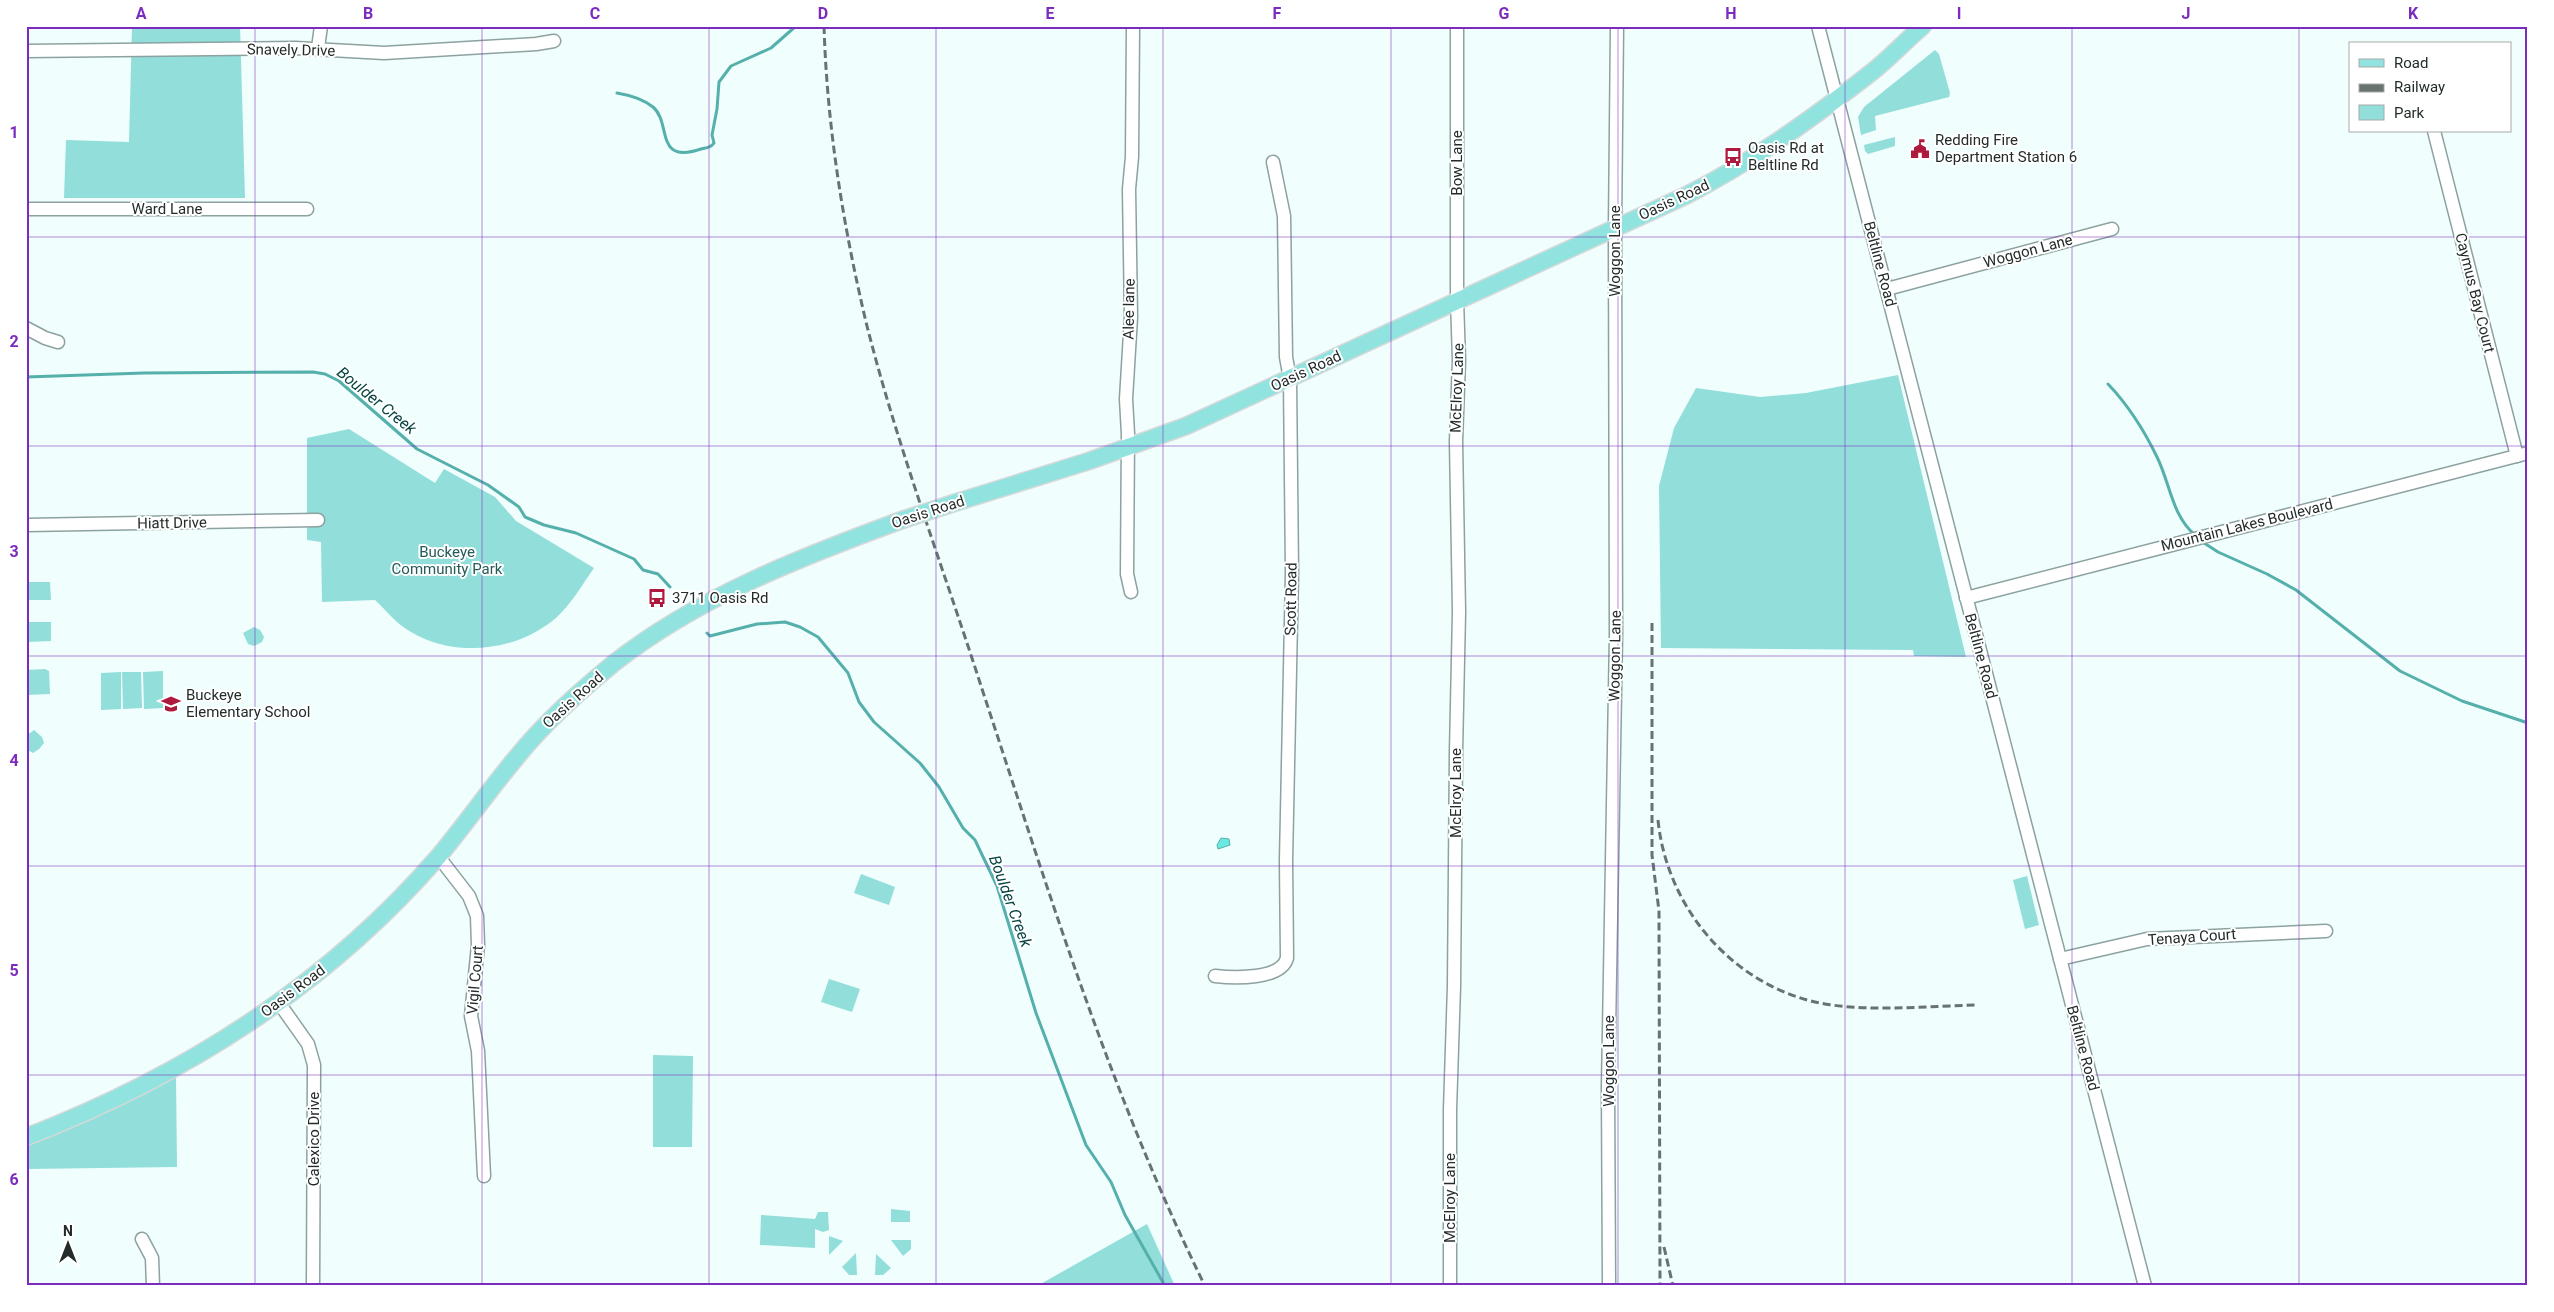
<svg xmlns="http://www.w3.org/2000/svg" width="2554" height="1312" font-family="Roboto,sans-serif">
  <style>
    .green { fill: #91deda }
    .water { fill: #6ae9e3; stroke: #55b0ac }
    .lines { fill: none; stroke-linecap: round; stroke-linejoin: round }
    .stream { stroke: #55b0ac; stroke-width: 3 }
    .minor-casing { stroke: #8ca2a0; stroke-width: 15 }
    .major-casing { stroke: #d7d9d9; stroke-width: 19 }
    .minor { stroke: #fff; stroke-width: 12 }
    .major { stroke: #91e3df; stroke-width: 16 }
    .rail { stroke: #677271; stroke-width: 3; stroke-dasharray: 8 4; stroke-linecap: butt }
    .major-bridge-casing { stroke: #d7d9d9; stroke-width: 19; stroke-linecap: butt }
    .major-bridge { stroke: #91e3df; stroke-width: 16 }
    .grid { fill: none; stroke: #7b2cbf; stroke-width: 1; stroke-opacity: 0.55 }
    .labels { text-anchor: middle; stroke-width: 4; stroke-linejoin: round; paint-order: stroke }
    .street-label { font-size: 15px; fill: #232c2b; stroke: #fff }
    .poi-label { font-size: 15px; fill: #232c2b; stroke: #fff; text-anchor: start }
    .park-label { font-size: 15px; fill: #255b58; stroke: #fff }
    .water-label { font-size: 16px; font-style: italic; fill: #074442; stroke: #fff }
    .neatline { fill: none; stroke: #7b2cbf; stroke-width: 2 }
    .grid-label { font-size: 16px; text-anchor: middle; font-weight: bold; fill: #7b2cbf }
  </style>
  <rect width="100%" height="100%" fill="#f0fefd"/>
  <g class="green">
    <path d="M132,26H240L245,198H64L66,140L129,142Z"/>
    <path d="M1935,50L1939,54L1950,93L1949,97L1875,116L1876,130L1861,135L1858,117L1864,107Z"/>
    <path d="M1895,137V146L1868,154L1865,151L1864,145Z"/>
    <path d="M1898,375L1966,657L1914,656L1913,650L1661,648L1659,486L1674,428L1696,388L1760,397L1806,393Z"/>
    <path d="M349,429L435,483L444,469L495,497L516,521L594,568C582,585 572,603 557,617C514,655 442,660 397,622C389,615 383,607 375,600L322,602L321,542L307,540V438Z"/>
    <path d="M26,582H50L51,600H26Z"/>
    <path d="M26,622H51V641L26,642Z"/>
    <path d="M254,627L260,630L264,637L262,642L254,646L248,644L243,633Z"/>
    <path d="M45,669L49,671L50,694L26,695V670Z"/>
    <path d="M163,671V708L144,709L143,672Z"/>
    <path d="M121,672V709L101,710V673Z"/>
    <path d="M122,672H141L142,708L123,709Z"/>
    <path d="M34,730L42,737L44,743L39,749L33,753L26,749V736Z"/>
    <path d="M861,874L895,887L889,905L854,893Z"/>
    <path d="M2027,876L2039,925L2025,929L2013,880Z"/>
    <path d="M829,979L860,989L852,1012L821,1002Z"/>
    <path d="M653,1055L693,1056L692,1147H653Z"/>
    <path d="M176,1077L177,1167L26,1169V1143L126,1101Z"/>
    <path d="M891,1209L910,1211V1222H891Z"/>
    <path d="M818,1212H828L829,1230L823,1232L815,1229V1248L760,1245L761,1215L815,1219Z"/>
    <path d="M1147,1224L1175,1286H1037Z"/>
    <path d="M829,1236L843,1241L829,1255Z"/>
    <path d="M891,1240H911V1249L903,1256Z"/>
    <path d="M856,1253L857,1275H849L842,1267Z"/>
    <path d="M876,1254L891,1268L883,1275H875Z"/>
  </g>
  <path class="water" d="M1221,838L1229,839L1230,845L1218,849L1217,845Z"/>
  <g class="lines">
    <g class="stream">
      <path d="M617,93C629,95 643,99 653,107C672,123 654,165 701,149C706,147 710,149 714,143L712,135L717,109L719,82L731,66L771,48L796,26"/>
      <path d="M26,377L144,373L313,372L325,374L339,381L417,449L488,485L519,507L525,517L544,525L576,533L634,559L643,570L658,574L670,587"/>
      <path d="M2108,384C2128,405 2144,430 2157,457C2170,483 2172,516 2195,535"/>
      <path d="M2201,541L2218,552L2267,574L2296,590L2400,671L2462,701L2528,723"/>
      <path d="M707,633L710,636L757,624L785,622L800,627L818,637L848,673L859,702L874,722L920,763L939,787L963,828L975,840L997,886L1036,1013L1086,1145L1111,1182L1125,1215L1165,1286"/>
    </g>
    <g class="minor-casing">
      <g id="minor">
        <path d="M1818,26L2145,1286"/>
        <path d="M318,48L321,26"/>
        <path d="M26,51L295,48L384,53L536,44L554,41"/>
        <path d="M2434,131L2517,456"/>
        <path d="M26,209H307"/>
        <path d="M1887,289L2112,229"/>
        <path d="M26,328L45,338L58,342"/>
        <path d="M26,525L318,520"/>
        <path d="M1131,592L1127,574L1128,434L1126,399L1131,317L1129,189L1132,157L1133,26"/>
        <path d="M1966,598L2528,453"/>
        <path d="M438,856L469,896L477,916L478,945L471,1016L478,1051L484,1176"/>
        <path d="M2060,959L2147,939L2326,931"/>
        <path d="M1215,976C1234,978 1281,980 1287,958L1286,861L1292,573L1290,379L1286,357L1284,216L1273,162"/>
        <path d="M279,1003L308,1044L314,1065L313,1286"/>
        <path d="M142,1239L152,1258L153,1286"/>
        <path d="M1450,1286V1110L1454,986L1456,752L1459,612L1456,441L1459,360L1457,300V26"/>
        <path d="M1609,1286L1608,1087L1616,635L1615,228L1617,26"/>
      </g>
    </g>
    <g class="major-casing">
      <g id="major">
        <path d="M954,503L1089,461L1186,426L1687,195C1753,161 1813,118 1872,72C1890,58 1905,41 1923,26"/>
        <path d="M26,1137C184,1076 327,985 438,857C465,825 489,790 516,758C545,722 579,692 614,663C700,596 801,557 902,520"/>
      </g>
    </g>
    <use href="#minor" class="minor"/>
    <use href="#major" class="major"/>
    <g class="rail">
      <path d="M824,26C827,126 843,225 866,322C897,446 943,567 982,689C1049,892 1110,1093 1205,1286"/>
      <path d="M1652,623V855L1659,911L1660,1286"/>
      <path d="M1658,820C1667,910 1735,988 1825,1004C1874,1012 1928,1006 1977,1005"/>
      <path d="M1664,1247L1673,1286"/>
    </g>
    <g class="major-bridge-casing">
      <path id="major-bridge" d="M902,520L954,503"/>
    </g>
    <use href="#major-bridge" class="major-bridge"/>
  </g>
  <path class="grid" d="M255,26V1286M482,26V1286M709,26V1286M936,26V1286M1163,26V1286M1391,26V1286M1618,26V1286M1845,26V1286M2072,26V1286M2299,26V1286M26,237H2528M26,446H2528M26,656H2528M26,866H2528M26,1075H2528"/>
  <defs>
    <g id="civic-bare" transform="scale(1.5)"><path d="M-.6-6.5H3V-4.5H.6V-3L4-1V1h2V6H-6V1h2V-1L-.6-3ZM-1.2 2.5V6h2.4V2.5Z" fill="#ae1a3e" stroke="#fff" stroke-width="2.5" paint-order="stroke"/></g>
    <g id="bus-bare" transform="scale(1.5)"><path d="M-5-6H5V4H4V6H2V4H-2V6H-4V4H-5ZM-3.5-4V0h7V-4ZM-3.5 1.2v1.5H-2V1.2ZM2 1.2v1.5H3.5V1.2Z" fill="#ae1a3e" stroke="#fff" stroke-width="2.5" paint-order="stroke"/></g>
    <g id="school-bare" transform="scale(1.5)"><path d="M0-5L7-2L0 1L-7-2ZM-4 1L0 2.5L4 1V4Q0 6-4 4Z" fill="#ae1a3e" stroke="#fff" stroke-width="2.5" paint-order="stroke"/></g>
  </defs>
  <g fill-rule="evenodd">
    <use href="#civic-bare" x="1920" y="149"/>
    <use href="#bus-bare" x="1733" y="157"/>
    <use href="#bus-bare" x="657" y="598"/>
    <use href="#school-bare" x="171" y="704"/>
  </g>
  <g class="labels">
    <g class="street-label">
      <text transform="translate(291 50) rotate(1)" y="5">Snavely Drive</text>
      <text transform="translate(1457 163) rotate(-90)" y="5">Bow Lane</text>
      <text transform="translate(1674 200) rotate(-25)" y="5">Oasis Road</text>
      <text x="167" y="214">Ward Lane</text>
      <text transform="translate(1615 251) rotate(-90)" y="5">Woggon Lane</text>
      <text transform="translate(2028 251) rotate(-15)" y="5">Woggon Lane</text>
      <text transform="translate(1880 264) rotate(75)" y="5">Beltline Road</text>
      <text transform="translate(2475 293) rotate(76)" y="5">Caymus Bay Court</text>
      <text transform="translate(1129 309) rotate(-89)" y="5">Alee lane</text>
      <text transform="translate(1306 371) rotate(-25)" y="5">Oasis Road</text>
      <text transform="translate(1457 388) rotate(-88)" y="5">McElroy Lane</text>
      <text transform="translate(928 512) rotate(-18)" y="5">Oasis Road</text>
      <text transform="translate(172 523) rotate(-1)" y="5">Hiatt Drive</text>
      <text transform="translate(2247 525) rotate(-14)" y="5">Mountain Lakes Boulevard</text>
      <text transform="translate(1291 599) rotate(-89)" y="5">Scott Road</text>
      <text transform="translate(1615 656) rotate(-89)" y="5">Woggon Lane</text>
      <text transform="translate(1981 656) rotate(75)" y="5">Beltline Road</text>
      <text transform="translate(573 700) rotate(-42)" y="5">Oasis Road</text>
      <text transform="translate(1456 793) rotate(-90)" y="5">McElroy Lane</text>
      <text transform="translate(2192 937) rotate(-4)" y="5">Tenaya Court</text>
      <text transform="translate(475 980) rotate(-85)" y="5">Vigil Court</text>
      <text transform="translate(293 991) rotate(-37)" y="5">Oasis Road</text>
      <text transform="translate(2083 1048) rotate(75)" y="5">Beltline Road</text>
      <text transform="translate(1609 1061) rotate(-90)" y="5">Woggon Lane</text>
      <text transform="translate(314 1139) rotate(-90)" y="5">Calexico Drive</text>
      <text transform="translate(1450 1198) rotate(-90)" y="5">McElroy Lane</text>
    </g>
    <g class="poi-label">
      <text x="1935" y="145">Redding Fire<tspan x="1935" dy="17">Department Station 6</tspan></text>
      <text x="1748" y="153">Oasis Rd at<tspan x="1748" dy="17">Beltline Rd</tspan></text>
      <text x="672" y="603">3711 Oasis Rd</text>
      <text x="186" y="700">Buckeye<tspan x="186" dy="17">Elementary School</tspan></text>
    </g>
    <g class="park-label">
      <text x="447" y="557">Buckeye<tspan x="447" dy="17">Community Park</tspan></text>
    </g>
    <g class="water-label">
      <text transform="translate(377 400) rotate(39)" y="6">Boulder Creek</text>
      <text transform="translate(1011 901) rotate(70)" y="6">Boulder Creek</text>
    </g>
  </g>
  <rect width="2554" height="1312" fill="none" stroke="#ffffff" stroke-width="55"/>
  <rect x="2349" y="42" width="162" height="90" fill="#ffffff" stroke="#a7abaa"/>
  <rect x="2359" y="59" width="25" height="8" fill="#91e3df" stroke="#a7abaa"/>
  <text x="2394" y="68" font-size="15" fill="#232c2b">Road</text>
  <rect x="2359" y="84" width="25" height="8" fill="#677271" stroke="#a7abaa"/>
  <text x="2394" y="92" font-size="15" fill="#232c2b">Railway</text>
  <rect x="2359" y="105" width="25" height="15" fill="#91deda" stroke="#a7abaa"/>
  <text x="2394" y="118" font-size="15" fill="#232c2b">Park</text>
  <g transform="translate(68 1244)" stroke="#ffffff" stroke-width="4" paint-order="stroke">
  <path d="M0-4L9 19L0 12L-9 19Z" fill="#232c2b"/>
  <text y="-8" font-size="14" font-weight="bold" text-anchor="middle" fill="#232c2b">N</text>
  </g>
  <rect x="28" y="28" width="2498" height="1256" class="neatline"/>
  <g class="grid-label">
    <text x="141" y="19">A</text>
    <text x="368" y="19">B</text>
    <text x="595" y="19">C</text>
    <text x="823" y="19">D</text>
    <text x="1050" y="19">E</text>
    <text x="1277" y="19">F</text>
    <text x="1504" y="19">G</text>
    <text x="1731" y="19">H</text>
    <text x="1959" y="19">I</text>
    <text x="2186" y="19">J</text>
    <text x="2413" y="19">K</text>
    <text x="14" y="138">1</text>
    <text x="14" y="347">2</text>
    <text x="14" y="557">3</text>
    <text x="14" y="766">4</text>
    <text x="14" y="976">5</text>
    <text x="14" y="1185">6</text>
  </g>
</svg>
